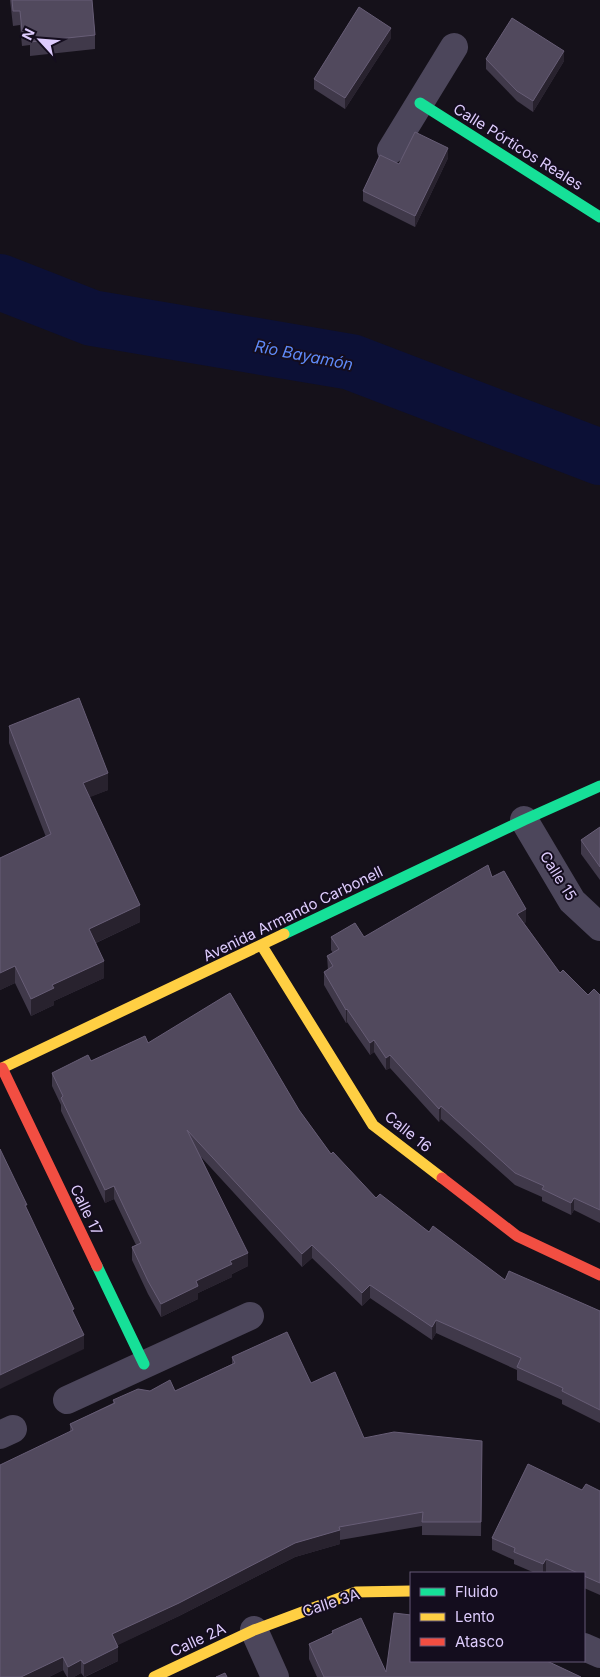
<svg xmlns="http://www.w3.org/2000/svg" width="600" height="1677" font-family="Inter,sans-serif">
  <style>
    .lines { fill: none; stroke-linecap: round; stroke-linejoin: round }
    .river { stroke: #0c1036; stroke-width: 56 }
    .street { stroke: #4c465b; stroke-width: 28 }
    .fast { stroke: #16e098; stroke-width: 11 }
    .slow { stroke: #ffcf43; stroke-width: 11 }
    .jam { stroke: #f24e42; stroke-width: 11 }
    .wall { fill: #40394a }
    .shaded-wall { fill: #28222e }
    .building { fill: #51495d; stroke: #675d76 }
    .labels { text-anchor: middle; stroke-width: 4; stroke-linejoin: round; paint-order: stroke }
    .street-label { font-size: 15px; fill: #deccfd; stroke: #140d1e }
    .water-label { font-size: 16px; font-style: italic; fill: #5f8af8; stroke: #140d1e }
  </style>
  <rect width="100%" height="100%" fill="#15111a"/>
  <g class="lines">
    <path class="river" d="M0,282L92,318L351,362L600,457"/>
    <g class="street">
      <path d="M391,150L454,47"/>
      <path d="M524,820L572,901L600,927"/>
      <path d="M67,1400L250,1316"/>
      <path d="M0,1435L13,1429"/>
      <path d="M254,1630L275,1677"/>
      <path d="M584,1647L600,1654"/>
    </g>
    <g class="fast">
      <path d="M420,103L600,217"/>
      <path d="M284,934L524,820L600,786"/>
      <path d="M97,1266L144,1364"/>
    </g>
    <g class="slow">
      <path d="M262,946L373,1125L442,1178"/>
      <path d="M0,1069L284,934"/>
      <path d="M154,1677L254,1630L356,1592L411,1591"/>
    </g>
    <g class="jam">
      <path d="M2,1068L97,1266"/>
      <path d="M442,1178L517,1236L600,1275"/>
    </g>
  </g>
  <g class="wall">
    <path d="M10,0H92L95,35V49L30,56V45L22,46L20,25L13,26Z"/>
    <path d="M391,38L345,109L314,89V79Z"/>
    <path d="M486,59L564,61L533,112L517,101L486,69Z"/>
    <path d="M448,158L415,227L363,201V191L399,164Z"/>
    <path d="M9,726L108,790L89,797L140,922L96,943L104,978L54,1001V1005L31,1016L15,983L0,990V858L46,837L9,743Z"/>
    <path d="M600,827V880L581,854V840Z"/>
    <path d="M492,877L526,922L524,923L560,973L588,995H600V1223L574,1210L571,1215L542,1201V1197L515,1185L441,1119L439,1122L390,1068L386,1070L374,1052L370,1055L347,1022L346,1023L324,985V972L328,970L327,956L333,953L331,950V937H364Z"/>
    <path d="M148,1043L299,1110L331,1154L376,1198L505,1280L600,1311V1423L562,1404V1400L517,1380V1370L436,1333L432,1340L370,1298L362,1306L312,1258L302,1267L201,1157L248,1266L232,1274V1277L198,1293V1299L161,1317L148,1294L132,1260V1247L136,1245L114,1199L105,1203L61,1111V1105L52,1086V1073Z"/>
    <path d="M232,1357L311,1383L364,1438L482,1441L481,1536L422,1535V1526L340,1540V1544L295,1557L179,1616L117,1645L118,1661L85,1677H84L81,1673L74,1677H67L63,1670L49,1677H0L70,1431V1424L113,1403V1400L150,1391H175L232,1364Z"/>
    <path d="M582,1490L600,1491V1595L584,1588V1573H550L546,1572L545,1573H535L514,1564V1560L492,1550V1538Z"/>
    <path d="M332,1631L386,1672L581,1677H317L309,1659V1644L332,1633Z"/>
  </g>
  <g class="shaded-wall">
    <path d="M391,28V38L345,109V98Z"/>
    <path d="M564,51V61L533,112V101Z"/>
    <path d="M448,148V158L415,227V216Z"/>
    <path d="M108,773V790L83,800V783Z"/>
    <path d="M140,905V922L89,946V929Z"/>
    <path d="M526,909V922L517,927V914Z"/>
    <path d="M104,961V978L54,1001V1005L31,1016V999L52,985Z"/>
    <path d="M15,966V983L0,990V973Z"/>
    <path d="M347,1009V1022L346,1023V1010Z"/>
    <path d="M374,1040V1052L370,1055V1043Z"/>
    <path d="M390,1055V1068L386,1070V1058Z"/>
    <path d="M441,1106V1119L439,1122V1109Z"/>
    <path d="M114,1186V1199L105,1203V1190Z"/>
    <path d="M574,1198V1210L571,1215V1203Z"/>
    <path d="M312,1245V1258L302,1267V1254Z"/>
    <path d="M248,1253V1266L232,1274V1277L198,1293V1299L161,1317V1304L196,1281L230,1261Z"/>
    <path d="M370,1285V1298L362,1306V1293Z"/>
    <path d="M436,1320V1333L432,1340V1327Z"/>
    <path d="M84,1335V1349L0,1389V1375Z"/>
    <path d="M340,1530V1544L295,1557L179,1616L112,1648V1634L295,1543Z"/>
    <path d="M546,1559V1572L545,1573H543V1564Z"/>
    <path d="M118,1647V1661L84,1677V1664Z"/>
    <path d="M63,1657V1670L49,1677H21Z"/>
    <path d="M81,1660V1673L74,1677H68V1667Z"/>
  </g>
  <g class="building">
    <path d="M12,0H92L95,35L30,42V30L22,31L20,11H13Z"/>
    <path d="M359,7L391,28L345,98L314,79Z"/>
    <path d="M512,18L564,51L533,101L517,91L486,59Z"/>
    <path d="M415,132L448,148L415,216L363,191L380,155L399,164Z"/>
    <path d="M79,698L108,773L83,783L140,905L89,929L104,961L52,985L54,988L31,999L15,966L0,973V858L51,834L9,726Z"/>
    <path d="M600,827V867L581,840Z"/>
    <path d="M488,865L492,877L504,871L526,909L517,914L560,973L563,970L588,995L594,989L600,995V1210L574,1198L571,1203L542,1189L544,1186L515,1173L441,1106L439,1109L390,1055L386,1058L374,1040L370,1043L347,1009L346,1010L324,972L333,966L327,956L339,949L331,937L355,923L364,937Z"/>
    <path d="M230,993L299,1110L331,1154L333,1152L376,1198L380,1194L429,1232L433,1226L505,1280L509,1271L600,1311V1410L562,1391L563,1388L517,1367L521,1358L436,1320L432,1327L370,1285L362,1293L312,1245L302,1254L187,1130L248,1253L230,1261L232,1264L196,1281L198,1286L161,1304L148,1281L132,1247L141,1243L114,1186L105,1190L61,1098L63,1096L52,1073L88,1055L91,1061L145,1036L148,1043Z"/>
    <path d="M0,1149L27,1205H25L74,1309L72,1310L84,1335L0,1375Z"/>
    <path d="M287,1332L311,1383L335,1372L364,1438L394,1432L482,1441L481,1522H422L423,1512L339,1527L340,1530L295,1543L179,1603L112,1634L118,1647L84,1664L81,1660L68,1667L63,1657L21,1677H0V1465L73,1430L70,1424L115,1403L113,1400L138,1389L150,1391L170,1380L175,1391L235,1363L232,1357Z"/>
    <path d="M528,1464L582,1490L586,1484L600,1491V1583L584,1576V1573H578L546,1559L543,1564L514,1552L515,1548L492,1538Z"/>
    <path d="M394,1613L411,1615V1613V1661H547L581,1677H324L309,1644L333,1633L332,1631L361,1618L386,1672Z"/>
    <path d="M225,1673L227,1677H216Z"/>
  </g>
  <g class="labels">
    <g class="street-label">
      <text transform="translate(518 147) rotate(32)" y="5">Calle Pórticos Reales</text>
      <text transform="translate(558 876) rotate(58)" y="5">Calle 15</text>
      <text transform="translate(293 914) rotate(-26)" y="5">Avenida Armando Carbonell</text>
      <text transform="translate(408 1132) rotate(39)" y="5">Calle 16</text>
      <text transform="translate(86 1210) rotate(64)" y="5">Calle 17</text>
      <text transform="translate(331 1603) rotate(-18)" y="5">Calle 3A</text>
      <text transform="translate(198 1640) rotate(-25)" y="5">Calle 2A</text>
    </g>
    <g class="water-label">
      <text transform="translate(304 355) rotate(11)" y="6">Río Bayamón</text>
    </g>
  </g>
  <rect x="410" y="1572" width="175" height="90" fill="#140d1e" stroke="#655977"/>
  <rect x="420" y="1588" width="25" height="8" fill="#16e098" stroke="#655977"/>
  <text x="455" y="1597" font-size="15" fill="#deccfd">Fluido</text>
  <rect x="420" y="1613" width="25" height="8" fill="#ffcf43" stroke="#655977"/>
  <text x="455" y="1622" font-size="15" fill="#deccfd">Lento</text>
  <rect x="420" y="1638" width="25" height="8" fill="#f24e42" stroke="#655977"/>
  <text x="455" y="1647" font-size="15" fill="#deccfd">Atasco</text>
  <g transform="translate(40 40) rotate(296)" stroke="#140d1e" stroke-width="4" paint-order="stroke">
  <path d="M0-4L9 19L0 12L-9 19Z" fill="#deccfd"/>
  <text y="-8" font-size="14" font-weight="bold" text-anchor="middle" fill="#deccfd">N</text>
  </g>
</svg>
